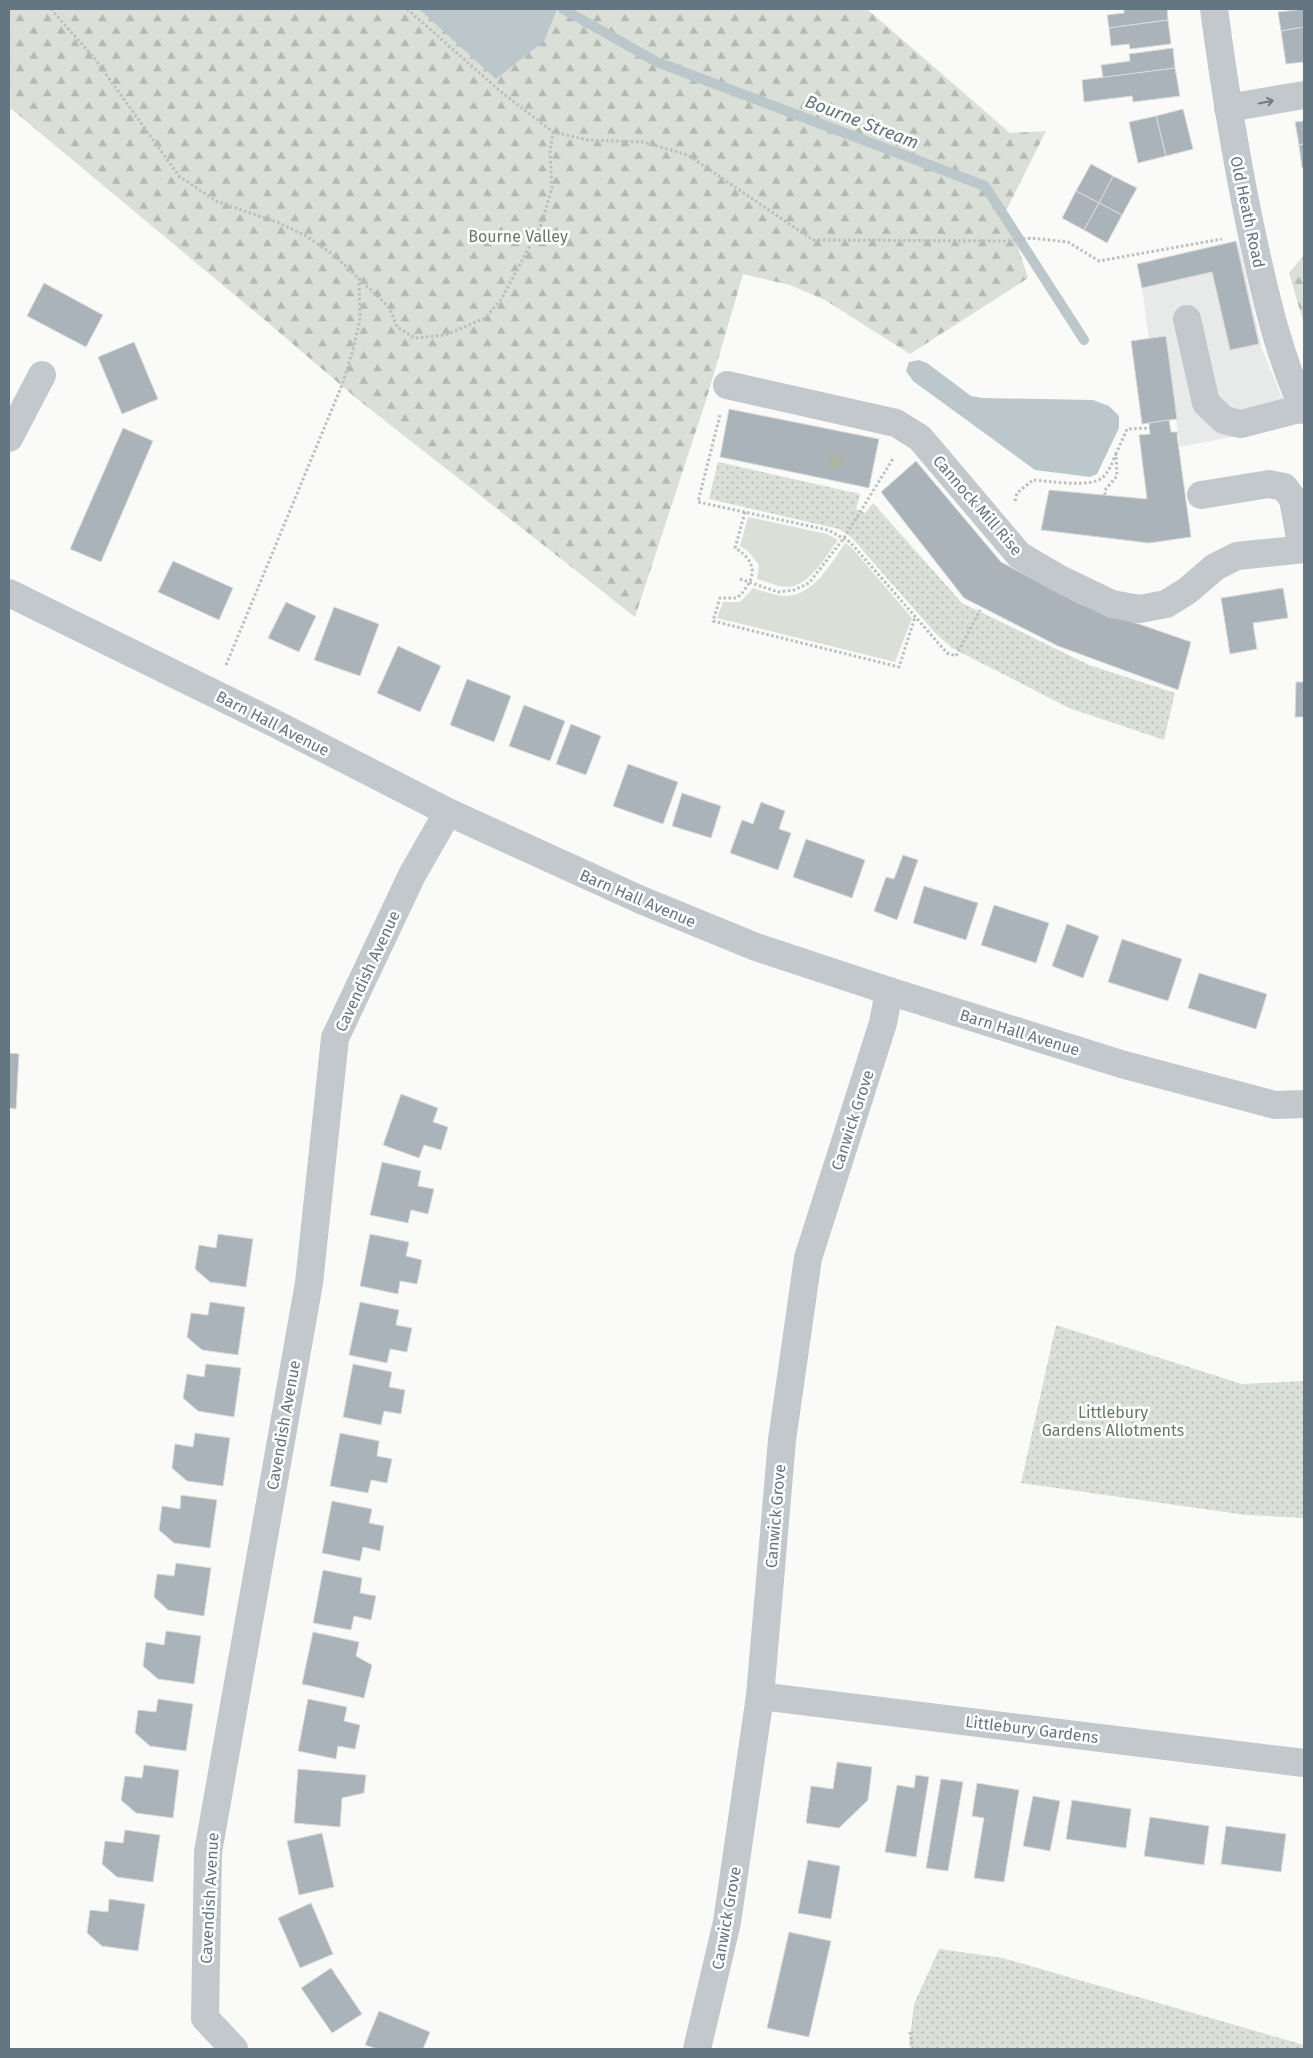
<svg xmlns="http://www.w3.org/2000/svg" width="1313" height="2058" font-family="'Fira Sans',sans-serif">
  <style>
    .built { fill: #e8e9e9 }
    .grass { fill: #dadfd7 }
    .forest { fill: url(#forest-firs) }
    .garden { fill: url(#garden-dots) }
    .water { fill: #bbc7cb }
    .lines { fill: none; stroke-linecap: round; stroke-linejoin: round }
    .stream { stroke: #bbc7cb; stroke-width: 10 }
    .building { fill: #aab3b9; stroke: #dcdcda }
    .path { stroke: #bbbfc2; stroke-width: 3; stroke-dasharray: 2.5 2.5; stroke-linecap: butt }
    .minor { stroke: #c3c8cc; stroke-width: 28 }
    .tree { fill: #aab4a7 }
    .oneway { stroke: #6a7a87 }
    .labels { text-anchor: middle; stroke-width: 5; stroke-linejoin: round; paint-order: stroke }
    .street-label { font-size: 16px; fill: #657683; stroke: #fff }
    .park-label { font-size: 16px; fill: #687a64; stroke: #fff }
    .water-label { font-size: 18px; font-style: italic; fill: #60757c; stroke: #fff }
  </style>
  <defs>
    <pattern id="forest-firs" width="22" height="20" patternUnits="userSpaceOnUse" patternTransform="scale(1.25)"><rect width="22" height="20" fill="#dadfd7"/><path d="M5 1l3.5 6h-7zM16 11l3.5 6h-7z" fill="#b4b9b4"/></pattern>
    <pattern id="garden-dots" width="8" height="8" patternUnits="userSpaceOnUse" patternTransform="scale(1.25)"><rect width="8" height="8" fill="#dadfd7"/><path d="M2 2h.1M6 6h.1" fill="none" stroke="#b4b9b4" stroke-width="1.8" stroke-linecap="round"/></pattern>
  </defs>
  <rect width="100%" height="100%" fill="#fafaf8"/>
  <path class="built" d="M1236,241L1239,245L1262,349L1293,425L1180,447L1176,419L1142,424L1131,341L1149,338L1142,288L1137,264Z"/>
  <g class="grass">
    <path d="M748,517L827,534L838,540C826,556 809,586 788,587C778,587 767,582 757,579L759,565L747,550L740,546Z"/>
    <path d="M845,543L851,547L912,618L895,662L717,618L723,602H740L753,588C762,591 773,595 783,596C813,597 830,565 845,543Z"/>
  </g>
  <g class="forest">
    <path d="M9,9H867L1010,133L1046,131L1006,211L1028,278L910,354L825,300L790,285L743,274L707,397L635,617L356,398L260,316L9,107Z"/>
    <path d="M1304,255V324L1289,273Z"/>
  </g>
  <g class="garden">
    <path d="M718,462L860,494L856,509L865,513L873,503L962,603L1089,665L1175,693L1164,740L1069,708L952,648L936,634L851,537L839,529L709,499Z"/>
    <path d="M1056,1325L1242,1384L1304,1381V1518L1246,1515L1021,1483Z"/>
    <path d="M939,1949L1003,1958L1304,2045V2049H920L909,2046L914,2004Z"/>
  </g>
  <g class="water">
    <path d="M419,9H557L544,41L496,79Z"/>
    <path d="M919,360L927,363L971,396L982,398L1093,400L1109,406L1119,416V428L1097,474L1090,477L1035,470L913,381L906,371L909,362Z"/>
  </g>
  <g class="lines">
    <path class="stream" d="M563,9L657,62L985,186L1084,340"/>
  </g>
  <g class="building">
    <path d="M1124,9H1167L1168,20L1109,28L1107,15L1124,13Z"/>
    <path d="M1304,9V27L1281,31L1278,12Z"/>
    <path d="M1168,20L1171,44L1130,49L1129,44L1111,46L1109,28Z"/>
    <path d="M1304,27V62L1286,64L1281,31Z"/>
    <path d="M1173,48L1175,68L1103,78L1101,65L1130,61L1129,54Z"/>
    <path d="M1175,68L1180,96L1133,102L1132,96L1084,102L1082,80Z"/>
    <path d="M1183,109L1193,149L1166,156L1156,116Z"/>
    <path d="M1156,116L1166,156L1138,163L1129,122Z"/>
    <path d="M1304,121V144L1299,145L1295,122Z"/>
    <path d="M1304,144V168H1302L1299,145Z"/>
    <path d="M1091,164L1113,176L1099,203L1076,191Z"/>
    <path d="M1113,176L1137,188L1122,215L1099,203Z"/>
    <path d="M1076,191L1099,203L1084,230L1062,218Z"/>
    <path d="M1099,203L1122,215L1107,243L1084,230Z"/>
    <path d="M1236,241L1259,344L1230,350L1212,272L1142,288L1137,264Z"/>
    <path d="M44,283L103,315L86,347L27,316Z"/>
    <path d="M1166,336L1177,419L1142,424L1131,341Z"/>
    <path d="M134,342L158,399L122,414L98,357Z"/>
    <path d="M729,409L879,439L869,488L720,457Z"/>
    <path d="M1169,420L1171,432H1178L1177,435L1191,537L1149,543L1041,530L1049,490L1147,499L1139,435L1150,434L1149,423Z"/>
    <path d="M123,428L153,441L101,562L70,549Z"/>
    <path d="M916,461L1001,562L1078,603L1191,642L1178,690L1058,646L964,598L881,492Z"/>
    <path d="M173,561L233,588L219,620L158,592Z"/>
    <path d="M1283,588L1288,618L1253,623L1257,649L1230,654L1221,598Z"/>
    <path d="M286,602L316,616L299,652L268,638Z"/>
    <path d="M334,607L379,624L360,676L314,660Z"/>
    <path d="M398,646L441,666L420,712L377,693Z"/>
    <path d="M467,679L511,696L494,742L450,725Z"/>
    <path d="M1296,682H1304V717H1295Z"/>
    <path d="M524,705L565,721L550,761L509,746Z"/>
    <path d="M571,724L601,736L586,775L556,764Z"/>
    <path d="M628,764L678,782L663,824L613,806Z"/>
    <path d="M682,793L721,806L711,838L672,826Z"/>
    <path d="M761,802L785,811L779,829L791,833L778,870L730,853L742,820L753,824Z"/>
    <path d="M806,839L865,860L852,898L793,877Z"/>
    <path d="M903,855L918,860L897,920L874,911L886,877L894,879Z"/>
    <path d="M924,886L978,903L966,940L913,923Z"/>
    <path d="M994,905L1049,923L1036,963L981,945Z"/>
    <path d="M1067,924L1099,936L1083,978L1052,966Z"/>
    <path d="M1122,939L1182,959L1168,1001L1108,982Z"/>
    <path d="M1199,973L1267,994L1256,1029L1188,1008Z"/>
    <path d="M9,1053L19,1054L16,1109L9,1108Z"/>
    <path d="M401,1094L438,1108L433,1122L448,1127L441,1150L424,1145L419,1158L383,1145Z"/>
    <path d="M382,1162L421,1171L418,1186L434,1189L428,1214L411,1210L408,1223L370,1215Z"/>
    <path d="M218,1234L253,1239L246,1287L210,1282L195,1269L199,1245L216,1248Z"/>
    <path d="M370,1234L409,1242L406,1256L422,1260L417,1284L400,1281L398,1294L360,1286Z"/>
    <path d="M210,1302L245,1307L238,1355L202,1350L187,1337L191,1313L208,1315Z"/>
    <path d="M360,1302L399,1310L396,1325L412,1328L407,1352L390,1349L387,1363L349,1355Z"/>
    <path d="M206,1364L241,1368L234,1417L198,1411L183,1398L187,1374L204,1377Z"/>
    <path d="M353,1364L392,1372L389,1387L405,1390L401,1414L384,1411L381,1425L343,1417Z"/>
    <path d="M195,1433L230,1438L223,1486L187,1481L172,1468L175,1444L193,1447Z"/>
    <path d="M340,1433L379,1441L377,1456L392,1459L387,1483L371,1480L368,1493L330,1486Z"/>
    <path d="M181,1495L217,1500L210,1548L174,1543L159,1530L162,1506L180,1509Z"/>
    <path d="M332,1501L372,1509L369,1523L384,1526L380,1551L363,1547L360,1561L322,1553Z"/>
    <path d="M176,1563L211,1568L204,1616L168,1610L154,1597L157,1574L174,1576Z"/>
    <path d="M323,1570L362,1578L360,1593L376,1596L371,1620L354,1616L351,1630L313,1623Z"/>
    <path d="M166,1631L201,1636L194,1684L158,1679L143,1666L146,1642L164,1645Z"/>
    <path d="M313,1632L359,1642L356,1656L372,1665L364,1698L302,1684Z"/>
    <path d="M158,1699L193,1704L186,1751L150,1746L135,1733L138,1710L156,1712Z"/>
    <path d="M308,1699L347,1707L344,1721L360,1725L355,1749L338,1746L336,1759L298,1751Z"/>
    <path d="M837,1762L872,1767L868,1800L839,1828L806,1823L811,1786L833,1789Z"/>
    <path d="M144,1765L179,1770L173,1818L136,1813L121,1800L125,1776L142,1778Z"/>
    <path d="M298,1769L366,1775L364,1793L342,1798L340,1827L294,1823Z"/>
    <path d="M916,1775L929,1777L916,1857L885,1852L897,1785L914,1788Z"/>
    <path d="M941,1779L963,1782L948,1871L926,1868Z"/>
    <path d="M977,1783L1019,1790L1004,1882L974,1878L984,1818L972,1816Z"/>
    <path d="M1033,1796L1060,1801L1050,1851L1023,1846Z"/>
    <path d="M1072,1800L1131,1809L1126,1848L1066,1839Z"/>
    <path d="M1150,1817L1209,1826L1204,1865L1144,1856Z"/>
    <path d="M1226,1826L1286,1834L1281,1872L1221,1864Z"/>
    <path d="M125,1830L160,1835L153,1882L117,1877L102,1864L105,1841L123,1843Z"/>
    <path d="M322,1833L334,1887L299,1895L287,1841Z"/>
    <path d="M808,1860L840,1866L831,1919L798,1913Z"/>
    <path d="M109,1899L145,1904L138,1951L102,1946L87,1933L90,1910L108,1912Z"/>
    <path d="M311,1903L333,1954L300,1968L278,1918Z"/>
    <path d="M789,1932L831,1941L809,2037L767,2028Z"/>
    <path d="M331,1968L362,2014L332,2033L301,1988Z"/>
    <path d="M379,2011L430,2032L423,2049H377L365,2045Z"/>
  </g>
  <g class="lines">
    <g class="path">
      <path d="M51,9L95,59L179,176L216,201L279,223L306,236L335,256L389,307L397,327L415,338L445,335L485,318L502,298L542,223L552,187L550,153L553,132"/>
      <path d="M407,9L500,91L553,132L588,140L643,142L688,155L813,240L1008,241L1031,238L1068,242L1099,261L1222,239"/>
      <path d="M720,415L698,502L828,530L850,542L947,653L956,656L980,610"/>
      <path d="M1105,495V490L1117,476L1116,454L1127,429L1150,428"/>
      <path d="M1015,501L1017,493L1033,480C1049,481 1089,488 1102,478C1109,473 1112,462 1116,454"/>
      <path d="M745,512L735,548C760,563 755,581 737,598H720L713,621L899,667L915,617"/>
      <path d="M740,579L778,592L794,590L809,583L844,538L894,457"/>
      <path d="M226,665L342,385L353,350L360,319L359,278"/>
      <path d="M910,2032L913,2049"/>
    </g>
    <g class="minor">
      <path d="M1214,9C1225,91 1238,172 1256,253C1268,307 1281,360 1304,410"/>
      <path d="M1228,108L1304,95"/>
      <path d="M1187,319L1206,403L1224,420L1241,424L1303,408"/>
      <path d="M727,385L896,423L920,438L1019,555L1058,578L1112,604L1140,609L1166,604L1187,591L1215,567L1237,556L1304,549"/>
      <path d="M9,438L42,375"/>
      <path d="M1201,495L1269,484L1284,487L1293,499L1302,549"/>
      <path d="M9,593L274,723L448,812L641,900L756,947L889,991L1121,1064L1275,1105L1304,1104"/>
      <path d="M760,1696L1304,1763"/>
      <path d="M234,2049L205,2018L208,1852L309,1283L335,1038L412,875L448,812"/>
      <path d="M697,2049L727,1922L760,1696L782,1440L808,1258L883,1023L889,991"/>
    </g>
  </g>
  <circle class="tree" cx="836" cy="462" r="8"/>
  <defs><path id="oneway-shaft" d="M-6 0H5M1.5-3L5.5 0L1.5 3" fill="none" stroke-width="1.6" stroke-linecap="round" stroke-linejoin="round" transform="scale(1.25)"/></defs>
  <use class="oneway" href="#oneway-shaft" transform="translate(1266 102) rotate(-12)"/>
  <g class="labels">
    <g class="street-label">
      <text transform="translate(1248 212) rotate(78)" y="6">Old Heath Road</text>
      <text transform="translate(978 505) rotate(49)" y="6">Cannock Mill Rise</text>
      <text transform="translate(273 723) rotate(27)" y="6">Barn Hall Avenue</text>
      <text transform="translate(638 898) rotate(23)" y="6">Barn Hall Avenue</text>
      <text transform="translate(367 971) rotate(-65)" y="6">Cavendish Avenue</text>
      <text transform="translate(1020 1032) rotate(17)" y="6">Barn Hall Avenue</text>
      <text transform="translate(852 1120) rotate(-72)" y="6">Canwick Grove</text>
      <text transform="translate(283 1425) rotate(-80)" y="6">Cavendish Avenue</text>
      <text transform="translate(775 1516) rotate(-85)" y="6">Canwick Grove</text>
      <text transform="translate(1032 1729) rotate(7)" y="6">Littlebury Gardens</text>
      <text transform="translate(209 1898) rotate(-87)" y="6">Cavendish Avenue</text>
      <text transform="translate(726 1918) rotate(-80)" y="6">Canwick Grove</text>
    </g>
    <g class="park-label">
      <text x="518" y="242">Bourne Valley</text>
      <text x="1113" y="1418">Littlebury<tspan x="1113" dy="18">Gardens Allotments</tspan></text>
    </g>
    <g class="water-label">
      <text transform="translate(862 122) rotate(21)" y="6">Bourne Stream</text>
    </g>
  </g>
  <rect width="1313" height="2058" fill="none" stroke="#657683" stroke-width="20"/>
</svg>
